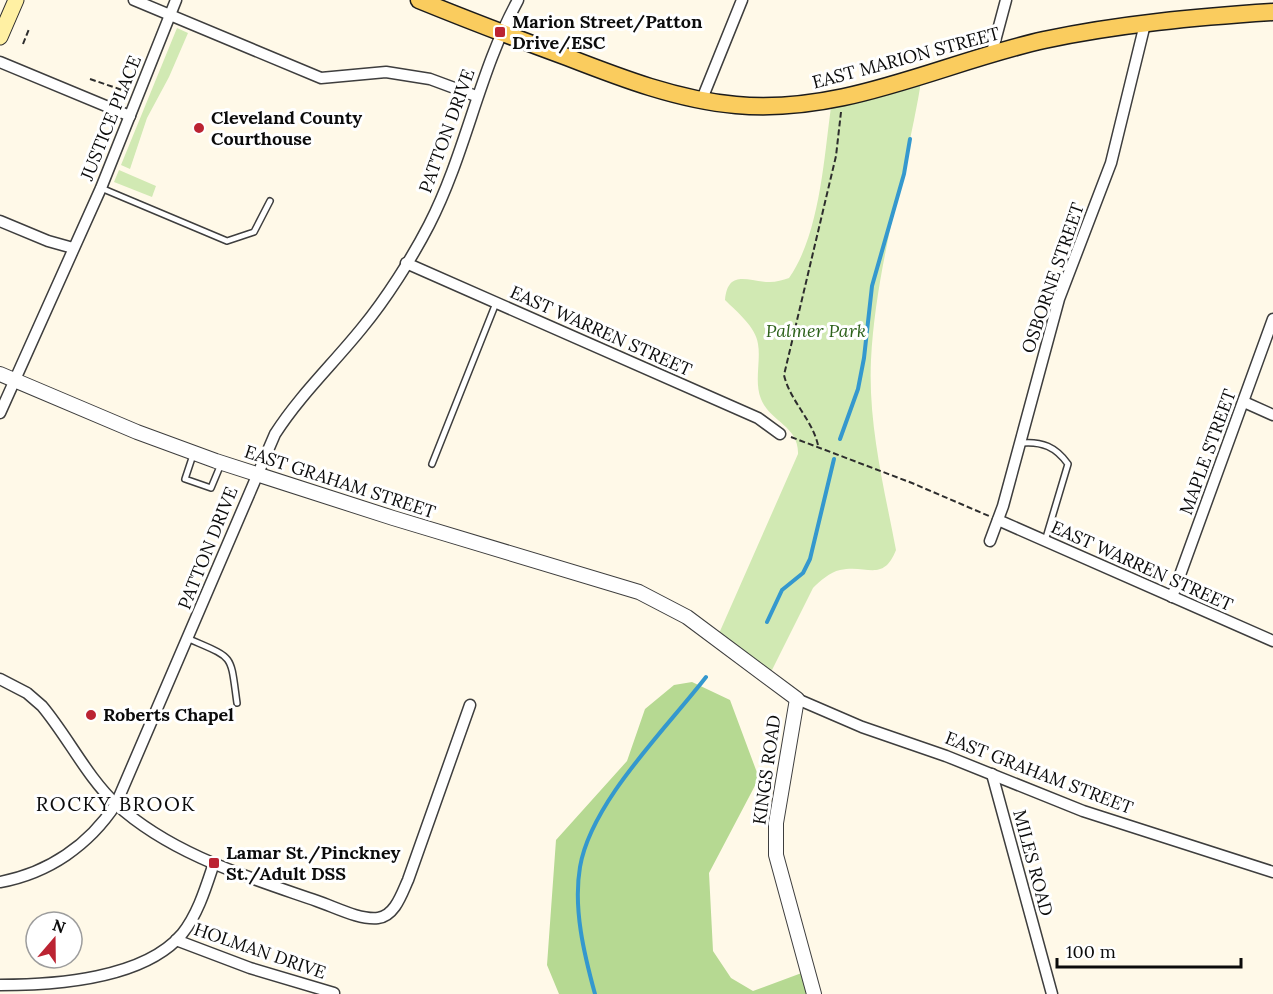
<svg xmlns="http://www.w3.org/2000/svg" width="1273" height="994" font-family="Lora,serif">
  <style>
    .green { fill: #d1e9b3 }
    .forest { fill: #b6d992 }
    .lines { fill: none; stroke-linecap: round; stroke-linejoin: round }
    .stream { stroke: #3498ce; stroke-width: 4 }
    .service-casing { stroke: #3e3e3e; stroke-width: 8 }
    .minor-casing { stroke: #3e3e3e; stroke-width: 13 }
    .tertiary-casing { stroke: #3e3e3e; stroke-width: 16 }
    .secondary-casing { stroke: #2d2d2d; stroke-width: 17 }
    .primary-casing { stroke: #1c1c1c; stroke-width: 19 }
    .path { stroke: #2d2d2d; stroke-width: 2; stroke-dasharray: 6 3; stroke-linecap: butt }
    .service { stroke: #fff; stroke-width: 5 }
    .minor { stroke: #fff; stroke-width: 10 }
    .tertiary { stroke: #fff; stroke-width: 14 }
    .secondary { stroke: #fff0a3; stroke-width: 15 }
    .primary { stroke: #facc5e; stroke-width: 16 }
    .poi-dot { fill: #bb2332; stroke: #fff; stroke-width: 2 }
    .labels { text-anchor: middle; stroke-width: 6; stroke-linejoin: round; paint-order: stroke }
    .poi-label { font-size: 18px; font-weight: bold; fill: #0b0b0b; stroke: #fff; text-anchor: start }
    .street-label { font-size: 18px; fill: #0b0b0b; stroke: #fff }
    .park-label { font-size: 18px; font-style: italic; fill: #2e621c; stroke: #fff }
    .neighbourhood-label { font-size: 20px; letter-spacing: 1.5px; fill: #0b0b0b; stroke: #fff }
  </style>
  <rect width="100%" height="100%" fill="#fff9e8"/>
  <g class="green">
    <path d="M177,28L188,33L169,77L147,118L130,169L121,165Z"/>
    <path d="M922,76C907,171 876,263 871,360C868,424 884,487 896,550C883,583 867,564 840,570C830,572 820,581 813,588L768,678L717,638L798,454C799,426 770,422 761,399C754,382 761,361 758,344C756,327 737,312 725,300C728,268 749,282 770,282C776,282 783,280 789,278C821,232 824,154 832,100Z"/>
    <path d="M119,170L156,186L152,197L114,182Z"/>
  </g>
  <path class="forest" d="M692,682L730,700L759,778L709,873L713,951L731,978L753,991L807,971L814,994H559L547,965L556,840L627,761L645,709L674,685Z"/>
  <g class="lines">
    <g class="stream">
      <path d="M840,439L858,389L864,358L872,286L904,174L910,139"/>
      <path d="M767,622L782,590L803,573L810,559L834,459"/>
      <path d="M595,994C584,954 573,908 580,867C591,802 666,729 706,677"/>
    </g>
    <g class="service-casing">
      <g id="service">
        <path d="M101,188L227,241L254,232L270,201"/>
        <path d="M1021,443C1042,441 1056,447 1068,464L1045,541"/>
        <path d="M193,455L185,479L211,488L221,464"/>
        <path d="M432,464L496,303"/>
        <path d="M189,639C235,659 230,653 237,703"/>
      </g>
    </g>
    <g class="minor-casing">
      <g id="minor">
        <path d="M134,0L321,78L386,72L430,79L476,96"/>
        <path d="M991,56L1006,0"/>
        <path d="M0,62L130,116"/>
        <path d="M702,99L742,0"/>
        <path d="M0,221L48,241L73,248"/>
        <path d="M406,263L758,418L780,434"/>
        <path d="M1244,402L1273,415"/>
        <path d="M0,413L101,188L176,0"/>
        <path d="M998,520L1273,641"/>
        <path d="M990,541L1003,506L1059,299L1111,163L1145,24"/>
        <path d="M1172,597L1273,319"/>
        <path d="M0,679L27,693L42,706C68,737 87,777 116,804C172,855 248,877 317,901C335,907 359,920 378,918C395,916 402,893 408,880L470,705"/>
        <path d="M797,699L862,727L946,756L1083,811L1273,872"/>
        <path d="M992,774L1052,994"/>
        <path d="M0,882C49,873 89,845 116,804L275,434C300,395 333,364 362,328C386,299 412,258 429,225C466,153 479,71 518,0"/>
        <path d="M176,940L250,968L334,993"/>
        <path d="M0,985C54,985 144,979 182,934C198,914 206,887 214,863"/>
      </g>
    </g>
    <g class="tertiary-casing">
      <path id="tertiary" d="M0,374L137,432L216,461L393,518L639,592L687,617L797,699L776,823V855L814,994"/>
    </g>
    <g class="secondary-casing">
      <path id="secondary" d="M0,37L16,0"/>
    </g>
    <g class="primary-casing">
      <path id="primary" d="M419,0C468,20 518,39 567,57C621,78 678,100 736,105C844,115 941,63 1044,40C1119,24 1197,17 1273,12"/>
    </g>
    <g class="path">
      <path d="M23,44L29,29"/>
      <path d="M90,79L122,90"/>
      <path d="M791,437L912,483L989,516"/>
      <path d="M818,445C812,419 790,401 784,375L836,156L841,112"/>
    </g>
    <use href="#service" class="service"/>
    <use href="#minor" class="minor"/>
    <use href="#tertiary" class="tertiary"/>
    <use href="#secondary" class="secondary"/>
    <use href="#primary" class="primary"/>
  </g>
  <g class="poi-dot">
    <rect x="494" y="26" width="12" height="12" rx="3"/>
    <circle cx="199" cy="128" r="6"/>
    <circle cx="91" cy="715" r="6"/>
    <rect x="208" y="857" width="12" height="12" rx="3"/>
  </g>
  <g class="labels">
    <g class="poi-label">
      <text x="512" y="28">Marion Street/Patton<tspan x="512" dy="21">Drive/ESC</tspan></text>
      <text x="211" y="124">Cleveland County<tspan x="211" dy="21">Courthouse</tspan></text>
      <text x="103" y="721">Roberts Chapel</text>
      <text x="226" y="859">Lamar St./Pinckney<tspan x="226" dy="21">St./Adult DSS</tspan></text>
    </g>
    <g class="street-label">
      <text transform="translate(906 58) rotate(-15)" y="6">EAST MARION STREET</text>
      <text transform="translate(111 118) rotate(-68)" y="6">JUSTICE PLACE</text>
      <text transform="translate(447 131) rotate(-70)" y="6">PATTON DRIVE</text>
      <text transform="translate(1053 278) rotate(-71)" y="6">OSBORNE STREET</text>
      <text transform="translate(601 331) rotate(24)" y="6">EAST WARREN STREET</text>
      <text transform="translate(1208 452) rotate(-70)" y="6">MAPLE STREET</text>
      <text transform="translate(340 482) rotate(18)" y="6">EAST GRAHAM STREET</text>
      <text transform="translate(208 548) rotate(-68)" y="6">PATTON DRIVE</text>
      <text transform="translate(1142 566) rotate(24)" y="6">EAST WARREN STREET</text>
      <text transform="translate(767 770) rotate(-82)" y="6">KINGS ROAD</text>
      <text transform="translate(1039 773) rotate(21)" y="6">EAST GRAHAM STREET</text>
      <text transform="translate(1033 863) rotate(75)" y="6">MILES ROAD</text>
      <text transform="translate(260 951) rotate(19)" y="6">HOLMAN DRIVE</text>
    </g>
    <g class="park-label">
      <text x="816" y="337">Palmer Park</text>
    </g>
    <g class="neighbourhood-label">
      <text x="116" y="811">ROCKY BROOK</text>
    </g>
  </g>
  <g transform="translate(54 940) rotate(20)"><circle r="28" fill="#ffffff" stroke="#9d9d9d" stroke-width="1.5"/>
  <path d="M0-4.5L10 22L0 15L-10 22Z" fill="#bb2332"/>
  <text y="-9" font-size="16" font-weight="bold" text-anchor="middle" fill="#0b0b0b">N</text>
  </g>
  <path d="M1057 958v9h184v-9" fill="none" stroke="#0b0b0b" stroke-width="3"/>
  <text x="1066" y="958" font-size="18" fill="#0b0b0b" stroke="#ffffff" stroke-width="4.5" paint-order="stroke">100 m</text>
</svg>
